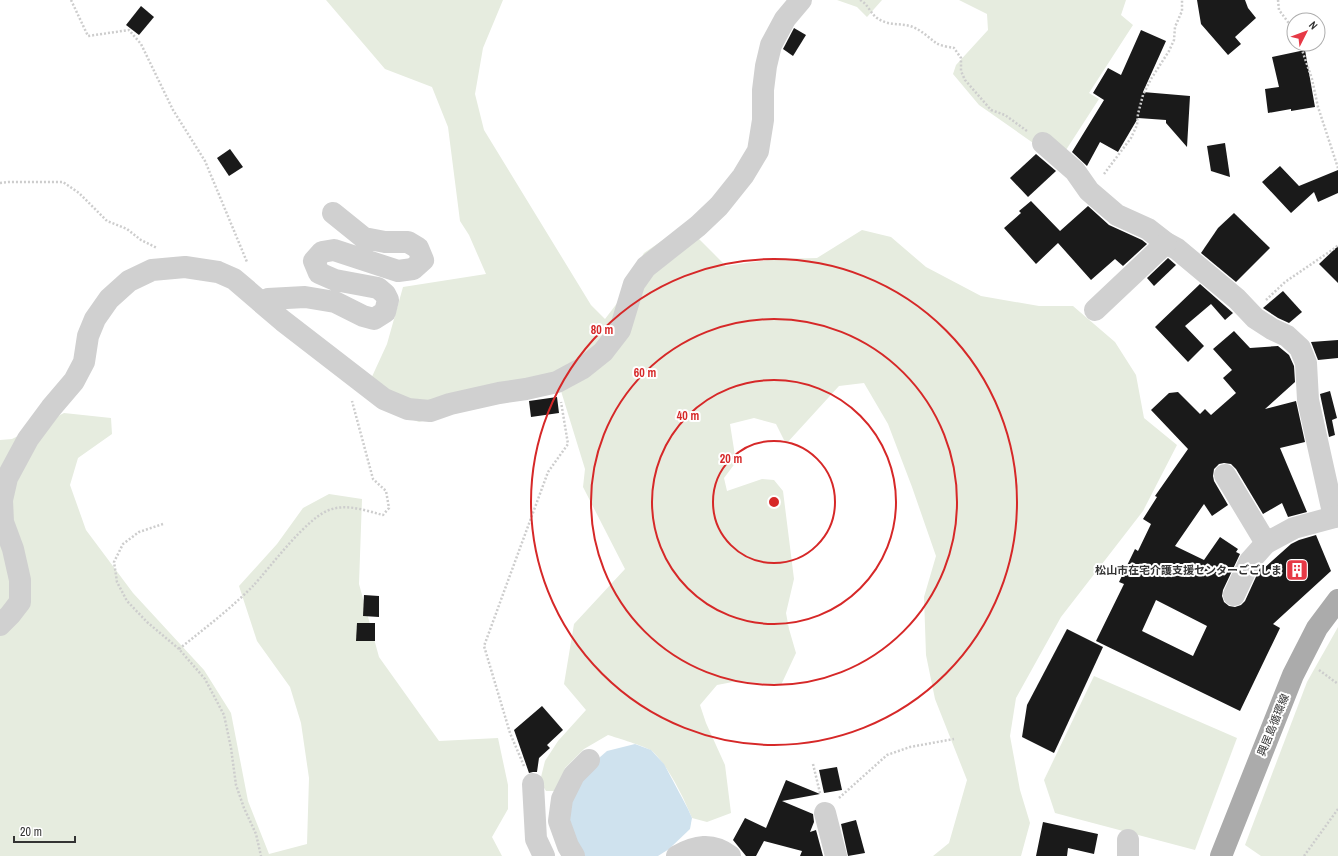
<svg xmlns="http://www.w3.org/2000/svg" width="1338" height="856" font-family="'Archivo Narrow','Noto Sans JP',sans-serif">
  <style>
    .green { fill: #e6ecdf }
    .water { fill: #cfe2ee }
    .building { fill: #1a1a1a; fill-rule: evenodd }
    .lines { fill: none; stroke-linecap: round; stroke-linejoin: round }
    .path { stroke: #cdcdcd; stroke-width: 2.5; stroke-dasharray: 2 2; stroke-linecap: butt }
    .minor { stroke: #d0d0d0; stroke-width: 22 }
    .major { stroke: #ababab; stroke-width: 22 }
    .ring { fill: none; stroke: #d62828; stroke-width: 2 }
    .labels { text-anchor: middle; stroke-width: 4; stroke-linejoin: round; paint-order: stroke }
    .poi-label { font-size: 11px; font-weight: bold; fill: #333; stroke: #fff; text-anchor: end }
    .street-label { font-size: 11px; fill: #333; stroke: #fff }
    .centre { fill: #d62828; stroke: #fff; stroke-width: 2 }
    .ring-label { font-size: 12px; text-anchor: middle; font-weight: bold; fill: #d62828; stroke: #fff; stroke-width: 4; stroke-linejoin: round; paint-order: stroke }
  </style>
  <rect width="100%" height="100%" fill="#fff"/>
  <g class="green">
    <path d="M326,0H503L483,48L475,94L484,130L591,305L605,319L618,302L626,282L644,253L685,225L726,266L775,259L817,258L862,230L891,237L926,267L981,296L1039,306H1073L1115,342L1136,375L1144,418L1177,445L1143,511L1061,617L1016,698L1010,736L1020,790L1030,823L1021,856H933L949,843L967,780L935,699L926,655L924,597L936,556L912,487L888,424L864,383L839,386L786,444L776,424L754,418L730,424L736,462L724,478L727,491L762,479L774,480L783,491L794,579L786,613L789,629L796,653L781,685L738,681L717,685L700,705L706,723L725,765L731,813L707,822L692,818C684,798 667,764 652,751C645,746 617,738 608,735L584,749L565,768L558,791H546L540,781L545,761L558,741L586,710L564,684L574,624L625,569L583,487L585,469L561,391L492,402L419,422L397,414L364,394L387,344L403,287L486,274L469,235L460,221L448,127L432,87L385,69Z"/>
    <path d="M837,0H882L867,17L857,7Z"/>
    <path d="M959,0H1126L1121,15L1133,25L1089,93L1099,99L1066,150L1036,145L979,105L953,74L956,65L988,30L987,14Z"/>
    <path d="M64,413L111,418L112,434L78,458L70,485L86,530L133,593L204,670L231,713L248,801L269,854L307,844L309,778L301,723L290,687L257,641L239,586L277,544L303,508L329,494L362,499L359,584L379,657L439,741L498,738L508,785V809L492,837L502,856H0V440L12,439Z"/>
    <path d="M1338,627V856H1261L1245,845L1307,682Z"/>
    <path d="M1094,676L1237,738L1195,850L1055,813L1044,780Z"/>
  </g>
  <path class="water" d="M635,744L651,750L664,764L688,809L692,818L690,829L669,849L658,856H581L567,830L568,808L591,765L607,751Z"/>
  <g class="building">
    <path d="M1197,0H1245L1248,8L1256,18L1235,37L1241,44L1228,55L1201,24Z"/>
    <path d="M141,6L154,17L139,35L126,25Z"/>
    <path d="M794,28L806,35L793,56L783,49Z"/>
    <path d="M1141,30L1166,41L1143,92L1190,96L1187,147L1166,123V120L1138,118L1118,152L1100,142L1087,166L1072,152L1104,100L1093,93L1108,68L1121,75Z"/>
    <path d="M1305,50L1315,107L1291,111V109L1268,113L1265,89L1279,87L1272,57Z"/>
    <path d="M1225,143L1230,177L1211,171L1207,146Z"/>
    <path d="M230,149L243,167L229,176L217,158Z"/>
    <path d="M1036,154L1056,171L1028,197L1010,178Z"/>
    <path d="M1280,166L1299,186L1338,170V193L1318,202L1314,192L1291,213L1262,182Z"/>
    <path d="M1031,201L1060,231L1088,206L1109,225L1142,240L1147,244L1123,266L1115,259L1091,280L1058,243L1036,264L1004,228L1021,213L1019,211Z"/>
    <path d="M1234,213L1270,248L1236,282L1201,253L1218,228Z"/>
    <path d="M1338,246V283L1319,264Z"/>
    <path d="M1168,258L1176,265L1154,286L1147,278Z"/>
    <path d="M1200,284L1233,313L1225,320L1211,304L1185,326L1204,346L1188,362L1155,327Z"/>
    <path d="M1283,291L1302,312L1289,323L1278,318L1263,308Z"/>
    <path d="M1234,331L1250,348L1278,346L1289,355L1294,366L1295,382L1265,409L1296,401L1305,442L1280,448L1307,512L1288,517L1282,503L1263,514L1236,469L1231,464L1224,463L1219,464L1214,469L1213,476L1214,481L1228,505L1212,516L1204,504L1175,546L1204,560L1220,537L1238,549L1236,552L1240,554L1223,590L1222,596L1224,602L1229,606L1235,607L1241,605L1245,601L1260,568L1262,570L1291,544L1299,540L1316,535L1331,571L1273,624L1280,628L1240,711L1096,641L1124,584L1119,582L1135,549L1138,551L1151,524L1143,519L1157,497L1155,496L1188,449L1151,410L1169,393L1178,392L1200,414L1205,409L1211,415L1236,393L1223,378L1232,370L1213,349ZM1156,600L1207,626L1193,656L1142,631Z"/>
    <path d="M1338,340V358L1318,360L1311,342Z"/>
    <path d="M1330,391L1337,418L1332,420L1335,435L1329,437L1320,394Z"/>
    <path d="M557,397L559,413L531,417L529,401Z"/>
    <path d="M364,595L379,596V617L363,616Z"/>
    <path d="M357,623H375V641H356Z"/>
    <path d="M1067,629L1103,647L1054,753L1022,737L1027,705Z"/>
    <path d="M542,706L563,730L547,745L550,748L539,758L537,772H533L529,773L514,730Z"/>
    <path d="M837,767L842,790L824,793L819,770Z"/>
    <path d="M786,780L820,794L782,801L813,814L814,822L810,832L816,830L823,856H800L802,851L764,841L756,856H746L733,840L745,818L766,828Z"/>
    <path d="M856,820L865,853L848,856L841,824Z"/>
    <path d="M1043,822L1098,834L1094,854L1068,848L1067,856H1036Z"/>
  </g>
  <g class="lines">
    <g class="path">
      <path d="M71,0L88,36L129,30L141,44L173,110L205,161L247,262"/>
      <path d="M860,0C868,4 870,13 877,18C888,26 899,23 910,26C920,29 928,37 936,43C941,46 949,47 954,48L961,58V71L965,80L991,110L1005,115L1027,131"/>
      <path d="M1278,0L1279,10L1294,30"/>
      <path d="M1300,44L1312,79L1318,107L1338,168"/>
      <path d="M1104,174L1131,138L1137,125L1138,114L1143,95L1151,79L1169,51L1174,40L1175,27L1182,11V0"/>
      <path d="M0,183L9,182H63L79,193L107,221L127,229L141,240L157,248"/>
      <path d="M1266,300L1285,282L1335,248L1338,245"/>
      <path d="M163,524L139,532L123,544L114,562L117,582L127,601L147,622L179,649L205,679L224,715L231,748L236,785L244,808L256,834L261,856"/>
      <path d="M179,649C204,629 229,610 252,587C270,568 308,515 332,509C349,504 367,511 383,515L389,508L386,491L373,479L352,401"/>
      <path d="M1319,670L1338,684"/>
      <path d="M813,764L820,793"/>
      <path d="M524,766L510,733L484,646L548,472L568,444L561,402"/>
      <path d="M839,798L887,755L910,747L954,739"/>
      <path d="M1304,856L1338,809"/>
    </g>
    <g class="minor">
      <path d="M1043,143L1075,171L1089,191L1117,215L1148,229L1166,243L1177,249L1237,299L1255,318L1272,329L1287,336L1300,348L1306,363L1308,400L1334,517"/>
      <path d="M261,302L268,299L305,297L335,302L363,316L374,319L385,312L388,300L385,294L378,288L335,280L319,273L314,261L322,252L334,250L398,271L413,269L423,260L418,248L408,242H385L364,238L333,213"/>
      <path d="M1095,310L1166,243"/>
      <path d="M1225,475L1266,543"/>
      <path d="M1234,595L1250,561L1266,543L1294,528L1338,516"/>
      <path d="M0,625L10,615L20,602V580L13,549L3,522L2,500L7,478L28,439L51,408L74,381L84,362L88,336L95,319L109,299L129,281L152,270L185,267L218,272L234,279L283,321L384,399L408,409L430,411L450,404L499,393L526,389L557,382L583,368L603,352L620,330L634,284L646,267L698,226L719,206L743,176L758,151L763,120V90L766,66L771,45L785,19L801,0"/>
      <path d="M533,784L536,839L544,856"/>
      <path d="M825,813L836,856"/>
      <path d="M574,856L568,846L559,821L562,799L574,775L589,760"/>
      <path d="M677,856C695,846 712,842 730,856"/>
      <path d="M1128,856V840"/>
    </g>
    <path class="major" d="M1221,856L1293,675L1317,628L1338,600"/>
  </g>
  <g class="ring">
    <circle cx="774" cy="502" r="61"/>
    <circle cx="774" cy="502" r="122"/>
    <circle cx="774" cy="502" r="183"/>
    <circle cx="774" cy="502" r="243"/>
  </g>
  <defs>
    <g id="building-square" transform="scale(1.15)"><rect x="-9" y="-9" width="18" height="18" rx="4" fill="#e63946" stroke="#fff"/><path d="M-4-6H4V6H1V3H-1V6H-4ZM-2.5-4.3h1.7v1.8h-1.7ZM.8-4.3h1.7v1.8H.8ZM-2.5-1h1.7V.8h-1.7ZM.8-1h1.7V.8H.8Z" fill="#fff"/></g>
  </defs>
  <g fill-rule="evenodd">
    <use href="#building-square" x="1297" y="570"/>
  </g>
  <g class="labels">
    <g class="poi-label">
      <text x="1282" y="574">松山市在宅介護支援センターごごしま</text>
    </g>
    <g class="street-label">
      <text transform="translate(1273 725) rotate(-68)" y="4">興居島循環線</text>
    </g>
  </g>
  <circle cx="774" cy="502" r="6" class="centre"/>
  <g class="ring-label">
    <text x="602" y="334">80 m</text>
    <text x="645" y="377">60 m</text>
    <text x="688" y="420">40 m</text>
    <text x="731" y="463">20 m</text>
  </g>
  <g transform="translate(1306 32) rotate(48)"><circle r="19" fill="#ffffff" stroke="#adadad"/>
  <path d="M0-3L7 15L0 10L-7 15Z" fill="#e63946"/>
  <text y="-6" font-size="11" font-weight="bold" text-anchor="middle" fill="#333333">N</text>
  </g>
  <path d="M14 836v6h61v-6" fill="none" stroke="#333333" stroke-width="2"/>
  <text x="20" y="836" font-size="12" fill="#333333" stroke="#ffffff" stroke-width="3" paint-order="stroke">20 m</text>
</svg>
